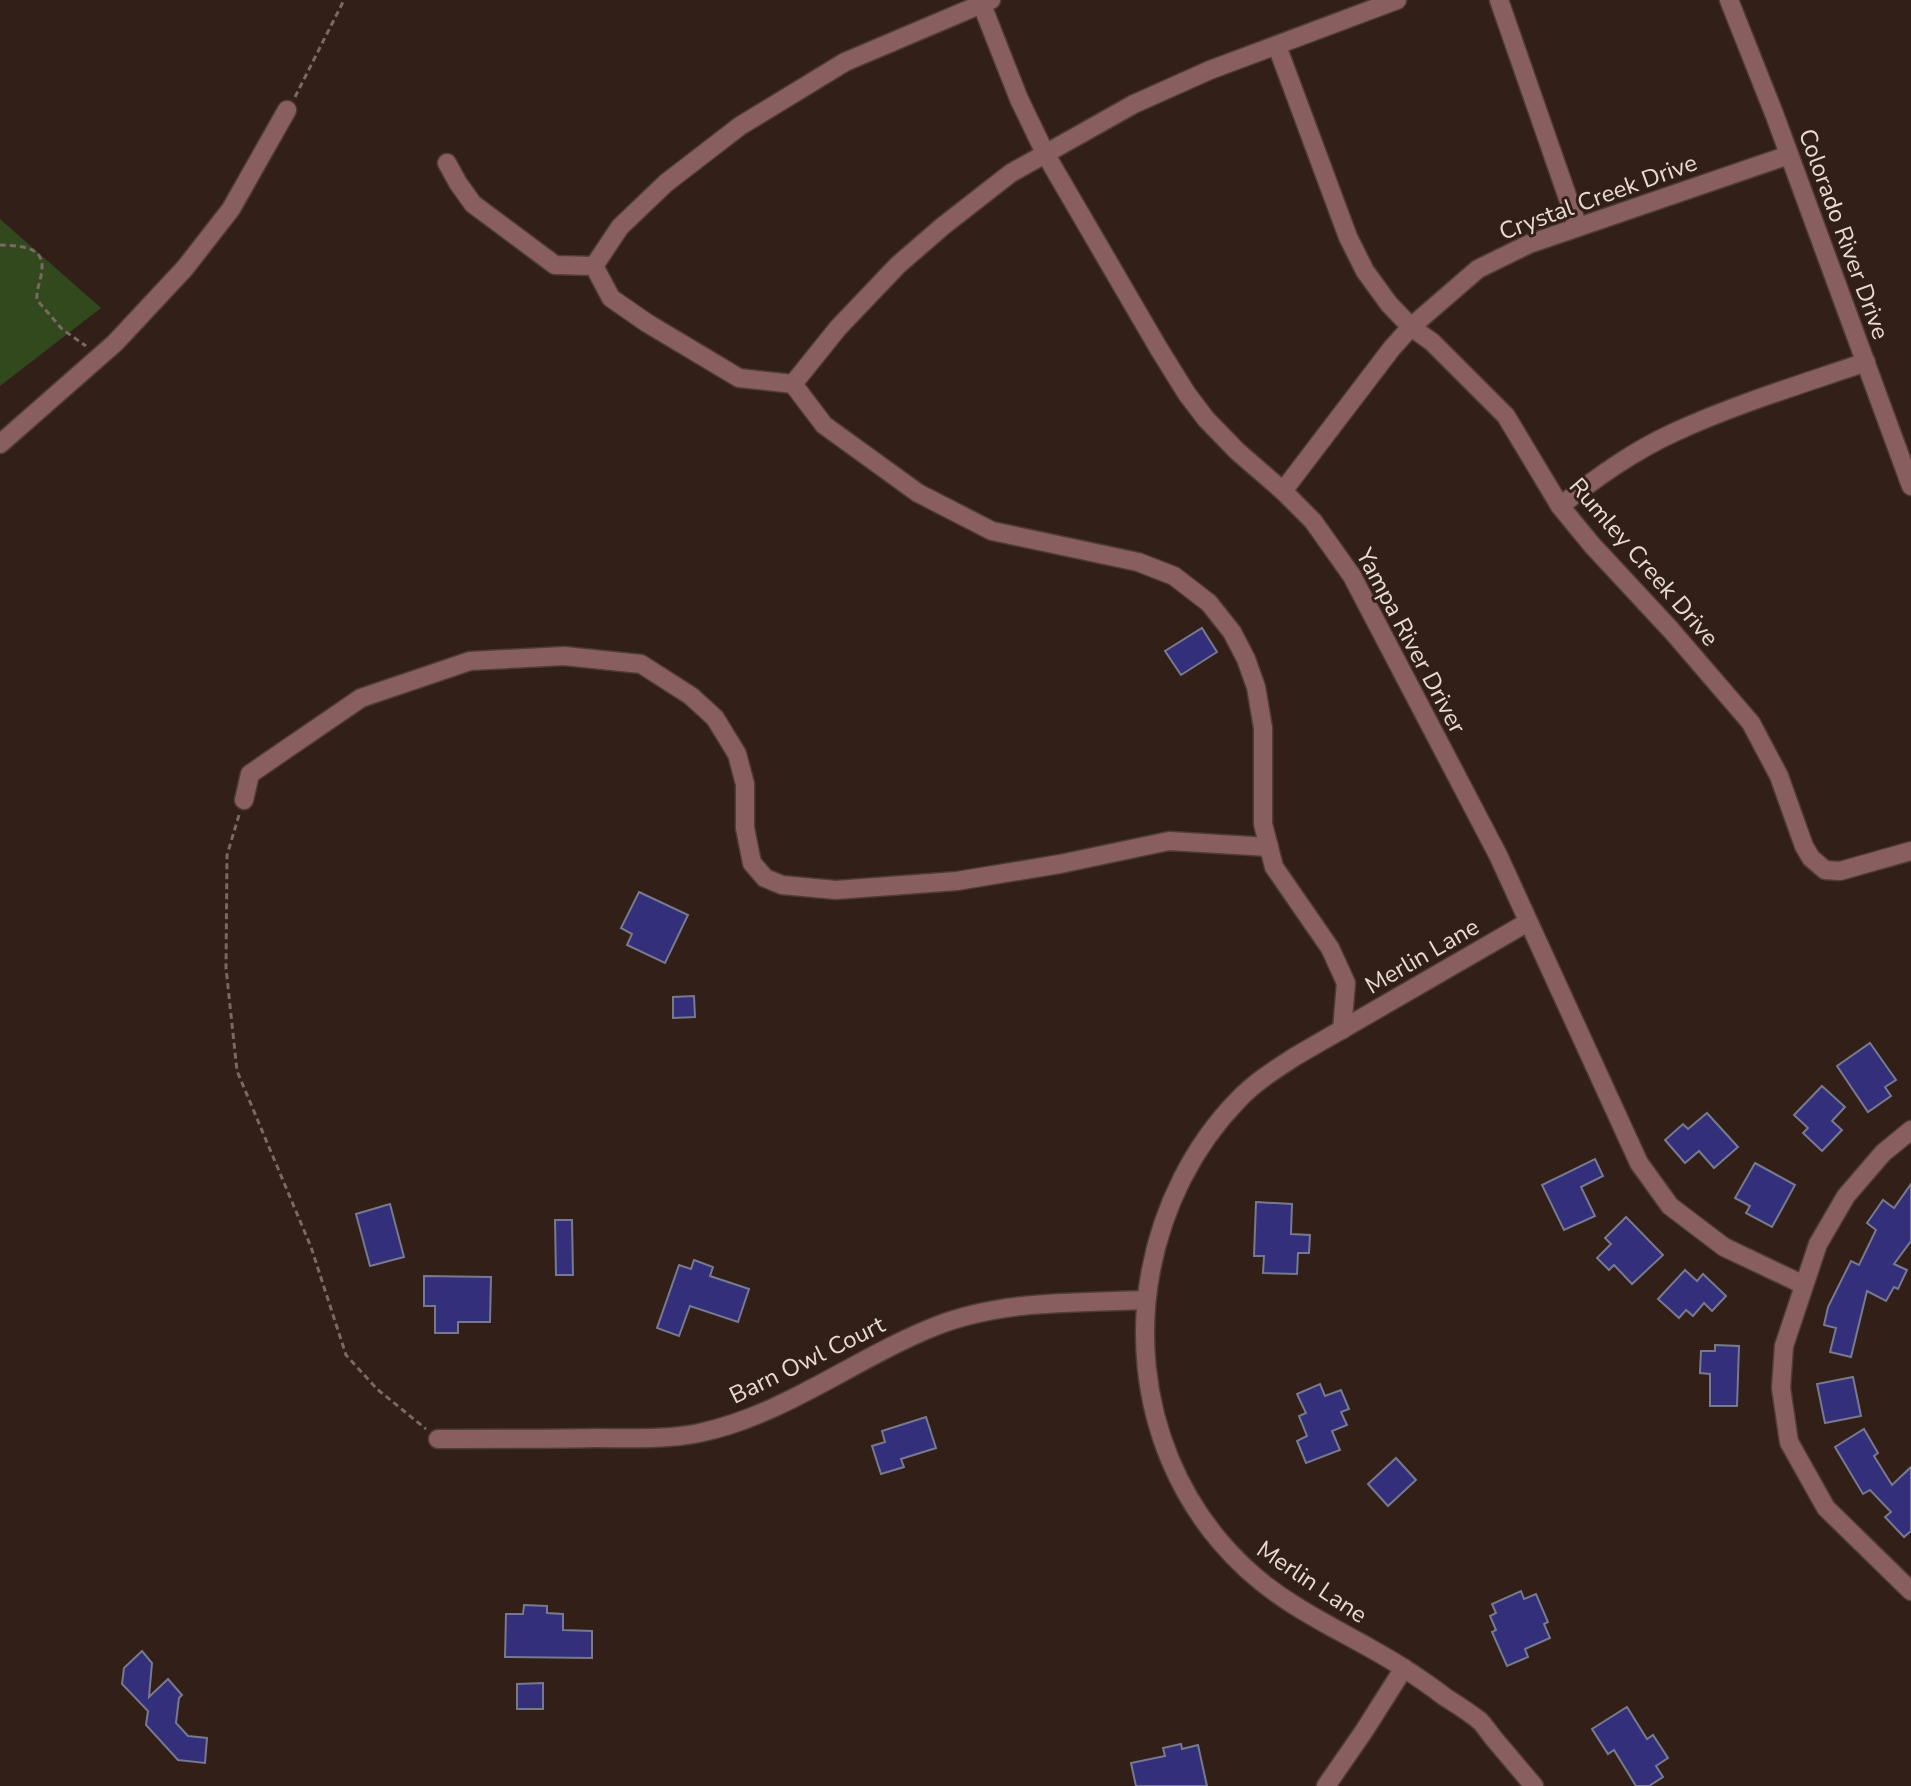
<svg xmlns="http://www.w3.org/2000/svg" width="1911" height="1786" font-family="'Nunito Sans',sans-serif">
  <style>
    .green { fill: #31491d }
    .building { fill: #332f7a; stroke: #777a8f; stroke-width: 2 }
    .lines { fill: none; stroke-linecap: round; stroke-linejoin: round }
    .minor-casing { stroke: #4f3d35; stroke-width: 21 }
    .path { stroke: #7a6962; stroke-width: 3; stroke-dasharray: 6 4; stroke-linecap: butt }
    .minor { stroke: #885e5f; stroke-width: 18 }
    .labels { text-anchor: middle; stroke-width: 6; stroke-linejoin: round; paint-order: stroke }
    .street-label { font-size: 24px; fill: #e7dad4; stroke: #321f17 }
  </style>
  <rect width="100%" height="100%" fill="#321f17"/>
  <path class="green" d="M0,219L101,308L0,386Z"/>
  <g class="building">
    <path d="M1202,628L1217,652L1181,675L1165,651Z"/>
    <path d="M639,892L688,915L665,963L627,945L632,934L621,928Z"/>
    <path d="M694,996L695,1017L673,1018V997Z"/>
    <path d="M1870,1043L1896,1080L1885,1087L1891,1096L1868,1112L1837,1066Z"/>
    <path d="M1822,1086L1845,1107L1832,1121L1842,1130L1822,1151L1803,1133L1808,1128L1794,1115Z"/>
    <path d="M1707,1113L1738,1147L1714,1168L1699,1151L1685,1163L1665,1140L1683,1124L1688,1129Z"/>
    <path d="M1595,1159L1603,1176L1581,1187L1595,1216L1564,1230L1542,1185Z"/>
    <path d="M1755,1163L1795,1185L1772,1227L1746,1213L1750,1206L1735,1198Z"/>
    <path d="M1911,1184V1241L1894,1264L1907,1270L1898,1289L1894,1287L1886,1301L1867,1291L1851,1357L1830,1352L1836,1328L1824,1325L1828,1307L1851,1261L1859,1265L1876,1230L1867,1223L1883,1200L1894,1208Z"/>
    <path d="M1256,1202L1292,1204L1291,1234L1310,1235L1309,1253H1298L1297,1274L1263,1273L1264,1256H1254Z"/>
    <path d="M390,1204L404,1257L370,1266L356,1214Z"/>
    <path d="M1626,1217L1663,1255L1632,1284L1614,1265L1609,1270L1597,1258L1611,1244L1605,1238Z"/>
    <path d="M555,1220H572L573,1275H556Z"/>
    <path d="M694,1260L713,1267L710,1276L749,1289L738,1322L690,1306L679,1336L657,1328L679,1265L691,1269Z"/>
    <path d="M1685,1270L1697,1281L1703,1274L1726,1296L1712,1311L1704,1303L1693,1316L1686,1310L1679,1318L1658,1299Z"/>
    <path d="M424,1276L491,1277L490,1322H458V1333H435V1306H424Z"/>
    <path d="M1715,1345L1739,1346L1737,1406H1710V1374L1700,1373L1701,1351H1715Z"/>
    <path d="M1853,1377L1861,1416L1825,1423L1817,1384Z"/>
    <path d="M1320,1384L1325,1396L1341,1390L1349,1409L1341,1412L1347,1425L1332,1431L1340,1450L1306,1463L1297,1441L1307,1436L1299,1416L1306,1413L1297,1394Z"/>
    <path d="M926,1417L936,1448L901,1459L904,1467L881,1474L872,1446L885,1442L882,1431Z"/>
    <path d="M1864,1429L1878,1453L1874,1456L1892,1485L1911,1467V1531L1904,1537L1885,1517L1891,1512L1870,1490L1863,1494L1835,1447Z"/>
    <path d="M1396,1458L1416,1480L1388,1506L1368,1484Z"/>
    <path d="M1521,1591L1524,1599L1536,1594L1548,1622L1544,1624L1550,1638L1525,1649L1528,1657L1507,1666L1492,1632L1496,1630L1490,1616L1496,1613L1492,1604Z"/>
    <path d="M524,1605L547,1606V1613L563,1614V1630L592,1631V1658L505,1657L506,1614H523Z"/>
    <path d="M142,1651L152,1663L149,1697L168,1679L182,1695L179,1698L176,1723L188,1736L207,1738L205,1763L178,1760L146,1725L148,1711L122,1684L124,1668Z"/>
    <path d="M543,1683V1709H517V1684Z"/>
    <path d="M1627,1707L1647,1739L1653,1735L1668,1758L1656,1766L1663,1777L1649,1786H1636L1614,1750L1608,1754L1592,1729Z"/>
    <path d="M1181,1744L1182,1749L1198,1745L1207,1786H1136L1131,1763L1165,1756L1163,1748Z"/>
  </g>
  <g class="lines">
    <g class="minor-casing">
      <g id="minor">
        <path d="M980,0L1019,99L1046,155L1159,349L1187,394L1206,419L1237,451L1283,491L1313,521L1352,576L1498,855L1639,1163L1670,1206L1724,1247L1804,1285"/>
        <path d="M1499,0L1578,227"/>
        <path d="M1729,0L1775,116L1911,486"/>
        <path d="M1277,46L1348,237L1365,271L1389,304L1411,327L1432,342L1506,416L1560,506L1592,545L1671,630L1751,723L1779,776L1804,846L1811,858L1825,870L1840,871L1911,851"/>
        <path d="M447,163L458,183L473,204L555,265L594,266L611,298L647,323L739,378L793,384L824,425L918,493L992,531L1138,562L1174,576L1209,603L1232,632L1246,659L1256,687L1263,728V824L1274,867L1330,948L1346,983L1342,1030"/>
        <path d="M594,266L620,227L666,183L740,126L845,62L991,0"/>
        <path d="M793,384L838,328L898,265L943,226L1011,173L1134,104L1210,70L1397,0"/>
        <path d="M0,444L115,343L185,268L231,209L287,110"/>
        <path d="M1283,491L1392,348L1411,327L1478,269L1529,244L1789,155"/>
        <path d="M1560,506C1596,478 1633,451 1675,432C1736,404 1802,384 1866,362"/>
        <path d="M244,800L250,774L361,698L470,661L564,656L641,664L691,696L715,718L737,754L745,784V828L752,863L765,878L782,885L836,890L957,881L1060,864L1169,841L1269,847"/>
        <path d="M1528,922L1296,1056C1276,1069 1255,1082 1238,1100C1193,1146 1163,1207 1151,1270C1126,1401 1180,1535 1294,1605C1330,1628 1370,1646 1405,1669C1419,1678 1432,1687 1445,1697C1456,1704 1469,1712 1480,1721C1485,1726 1490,1734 1495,1740C1508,1755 1521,1771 1534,1786"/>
        <path d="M1911,1130L1883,1153L1846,1196L1818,1244L1784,1346L1781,1388L1789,1442L1826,1508L1911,1591"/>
        <path d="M438,1439C490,1439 543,1439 596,1438C630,1438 665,1440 699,1433C785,1415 855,1358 936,1326C1001,1300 1076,1303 1145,1300"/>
        <path d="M1326,1786L1364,1731L1404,1668"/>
      </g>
    </g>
    <g class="path">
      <path d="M295,97L344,0"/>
      <path d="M0,245C16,246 43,245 42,267C42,279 36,288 37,300L62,329L86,346"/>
      <path d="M239,815L227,855L226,968L237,1071L311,1247L346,1355L377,1389L426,1429"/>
    </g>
    <use href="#minor" class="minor"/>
  </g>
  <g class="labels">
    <g class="street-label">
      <text transform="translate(1598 197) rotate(-20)" y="8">Crystal Creek Drive</text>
      <text transform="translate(1844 234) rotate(70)" y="8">Colorado River Drive</text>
      <text transform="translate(1644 562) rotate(49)" y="8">Rumley Creek Drive</text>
      <text transform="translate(1411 641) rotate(62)" y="8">Yampa River Driver</text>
      <text transform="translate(1422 956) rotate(-30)" y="8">Merlin Lane</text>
      <text transform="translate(807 1360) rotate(-26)" y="8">Barn Owl Court</text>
      <text transform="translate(1312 1582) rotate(34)" y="8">Merlin Lane</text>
    </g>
  </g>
</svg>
